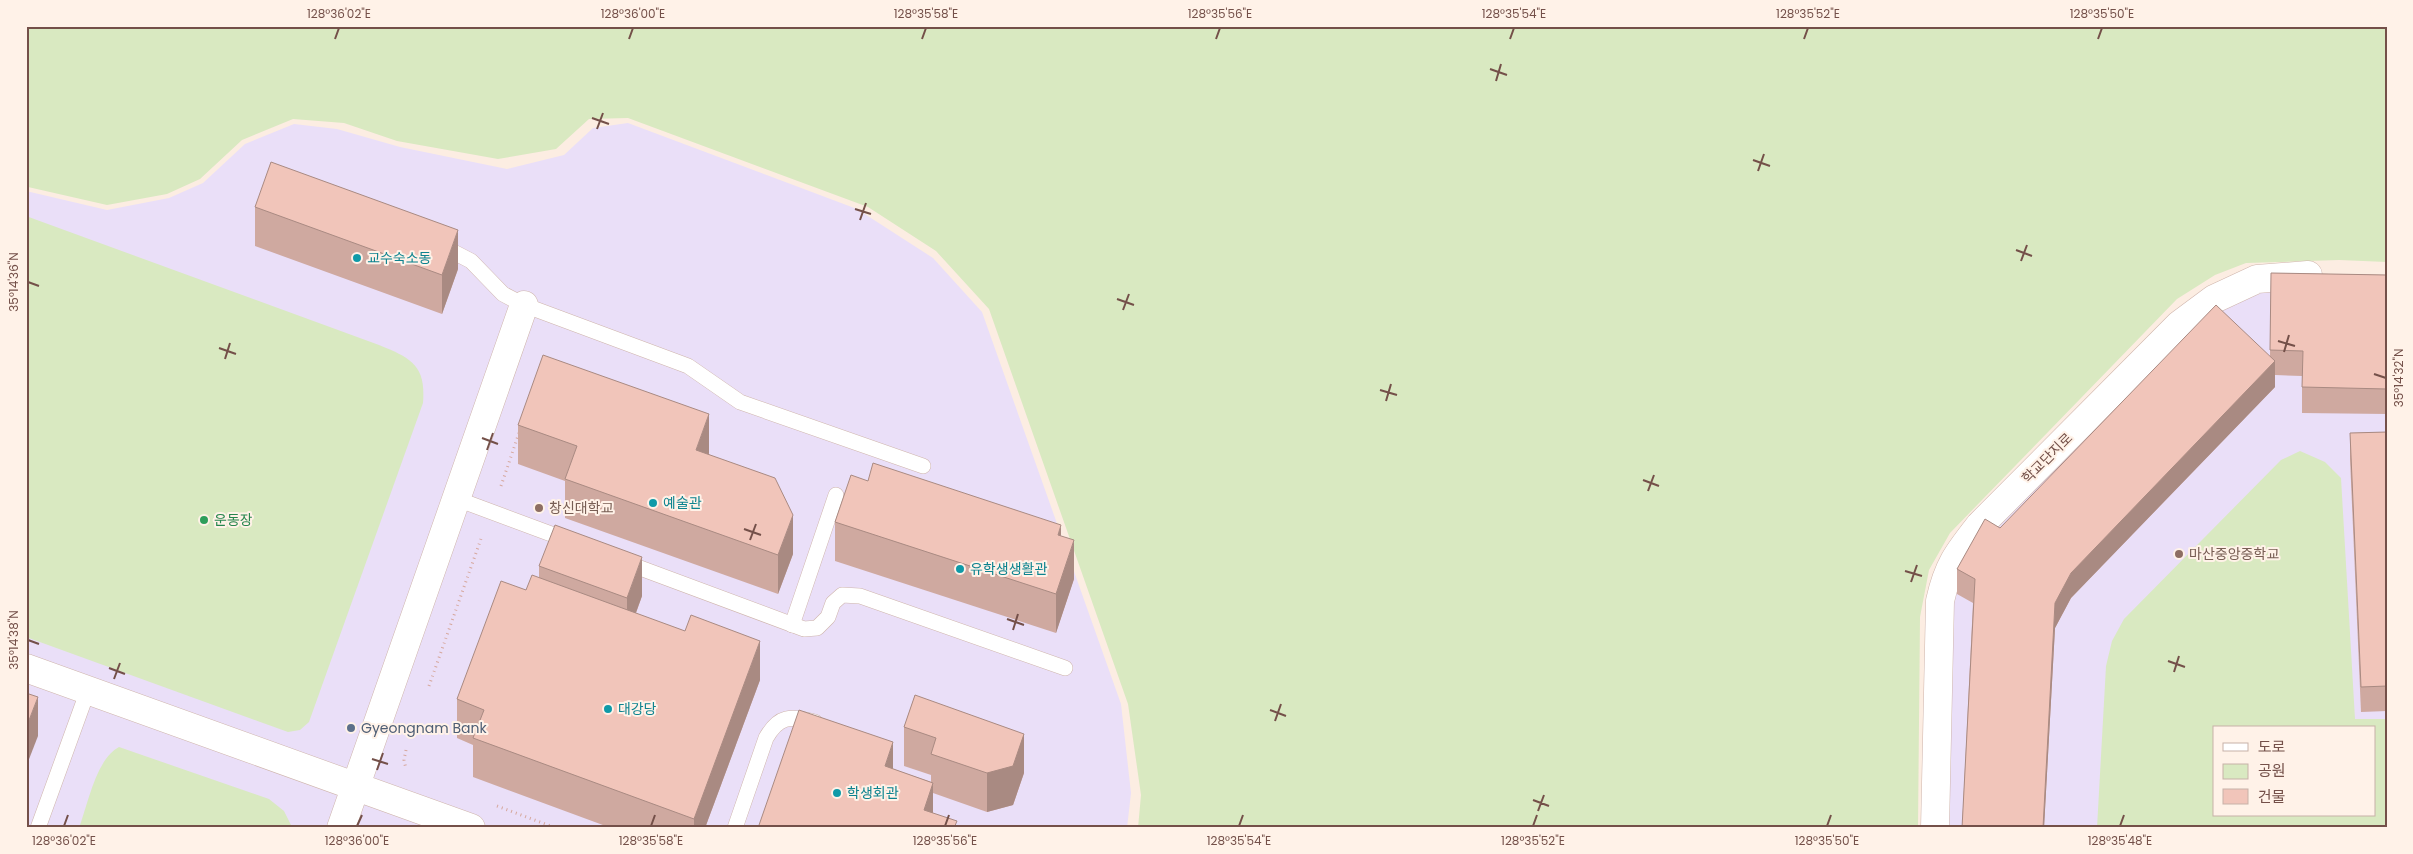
<svg xmlns="http://www.w3.org/2000/svg" width="2413" height="854" font-family="Poppins,'Noto Sans KR',sans-serif">
  <style>
    .education { fill: #eadff8; fill-rule: evenodd }
    .green { fill: #d9e9c1; fill-rule: evenodd }
    .lines { fill: none; stroke-linecap: round; stroke-linejoin: round }
    .lane-casing { stroke: #cfb5ac; stroke-width: 16 }
    .street-casing { stroke: #cfb5ac; stroke-width: 29 }
    .path { stroke: #d6a89e; stroke-width: 3; stroke-dasharray: 1 4; stroke-linecap: butt }
    .lane { stroke: #fff; stroke-width: 15 }
    .street { stroke: #fff; stroke-width: 28 }
    .wall { fill: #cfa9a0 }
    .shaded-wall { fill: #a98a82 }
    .building { fill: #f1c5ba; stroke: #a98a82 }
    .ticks { fill: none; stroke: #745049; stroke-width: 2 }
    .culture-dot { fill: #0f9aa8; stroke: #fff2e8; stroke-width: 2 }
    .education-dot { fill: #8d6e63; stroke: #fff2e8; stroke-width: 2 }
    .leisure-dot { fill: #2e9e5b; stroke: #fff2e8; stroke-width: 2 }
    .service-dot { fill: #5c6f8a; stroke: #fff2e8; stroke-width: 2 }
    .labels { text-anchor: middle; stroke-width: 4; stroke-linejoin: round; paint-order: stroke }
    .culture-label { font-size: 14px; fill: #0d838f; stroke: #fff2e8; text-anchor: start }
    .street-label { font-size: 14px; fill: #745049; stroke: #fff2e8 }
    .education-label { font-size: 14px; fill: #785e54; stroke: #fff2e8; text-anchor: start }
    .leisure-label { font-size: 14px; fill: #27864d; stroke: #fff2e8; text-anchor: start }
    .service-label { font-size: 14px; fill: #4e5e75; stroke: #fff2e8; text-anchor: start }
    .neatline { fill: none; stroke: #745049; stroke-width: 2 }
    .ticks-label { font-size: 12px; text-anchor: middle; fill: #745049 }
  </style>
  <rect width="100%" height="100%" fill="#fcede2"/>
  <g class="education">
    <path d="M628,123L857,209L933,258L982,312L1121,704L1131,793L1127,828H26V191L107,210L169,198L203,183L245,144L294,124L337,129L400,147L507,169L564,155L593,128Z"/>
    <path d="M2291,290L2387,294V828H1944L1953,586L1978,544L2193,333L2218,312L2253,293ZM2214,728H2374V815H2214Z"/>
  </g>
  <g class="green">
    <path d="M26,26H2387V262L2339,260L2246,263L2215,275L2177,299L1950,533L1929,570L1920,617L1918,828H1138L1141,795L1128,704L989,309L936,251L868,207L628,118L589,119L556,149L498,159L397,141L344,123L293,119L242,140L200,179L167,194L107,205L28,187L26,186Z"/>
    <path d="M26,216L379,345C411,358 426,365 423,403L309,722L300,730L288,732L26,637Z"/>
    <path d="M2300,451L2325,462L2341,478L2355,719H2387V828H2097L2106,666L2112,641L2124,619L2281,460ZM2214,728H2374V815H2214Z"/>
    <path d="M119,747L269,799L284,811L291,825L290,828H79C88,804 96,759 119,747Z"/>
  </g>
  <g class="lines">
    <g class="lane-casing">
      <g id="lane">
        <path d="M440,245L471,261L503,294L524,305L688,366L740,402L923,466"/>
        <path d="M457,499L570,541"/>
        <path d="M624,562L804,629L817,628L828,617L833,603L842,595L860,596L1065,668"/>
        <path d="M792,625L836,495"/>
        <path d="M38,828L88,690"/>
        <path d="M735,828L766,738C779,715 790,716 815,722"/>
      </g>
    </g>
    <g class="street-casing">
      <g id="street">
        <path d="M26,668L471,828"/>
        <path d="M341,828L524,305"/>
        <path d="M1935,828L1940,601C1948,565 1958,553 1980,525L2179,325L2214,299L2257,279L2308,275"/>
      </g>
    </g>
    <g class="path">
      <path d="M501,486L519,433"/>
      <path d="M429,686L482,536"/>
      <path d="M406,750L404,760L406,769"/>
      <path d="M497,806L556,828"/>
    </g>
    <use href="#lane" class="lane"/>
    <use href="#street" class="street"/>
  </g>
  <g class="wall">
    <path d="M255,207L458,269L442,314L255,246Z"/>
    <path d="M2271,273L2387,275V414L2302,413V376L2275,375V387L2071,598L2055,628L2044,828H1962L1973,603L1957,594V569L2000,528L2270,357Z"/>
    <path d="M518,425L709,453V454L793,554L778,594L565,518V481L518,464Z"/>
    <path d="M2387,432V711L2361,712L2350,459V433Z"/>
    <path d="M868,481L1061,536L1074,579L1056,633L835,561V522Z"/>
    <path d="M539,566L642,596L636,613L760,680L705,828H611L473,777V745L457,738V699L526,590L539,577Z"/>
    <path d="M915,695L1024,773L1013,805L987,812L933,793V813L957,828H758L893,769L931,782V775L904,766V727Z"/>
  </g>
  <g class="shaded-wall">
    <path d="M458,230V269L442,314V275Z"/>
    <path d="M2275,361V387L2071,598L2055,628L2044,828H2043L2055,603L2071,573Z"/>
    <path d="M709,414V453L696,489V450Z"/>
    <path d="M793,515V554L778,594V555Z"/>
    <path d="M1061,525V564L1058,535Z"/>
    <path d="M1074,540V579L1056,633V594Z"/>
    <path d="M642,557V596L627,637V598Z"/>
    <path d="M760,641V680L705,828H694V819Z"/>
    <path d="M38,697V736L26,767V728Z"/>
    <path d="M1024,734V773L1013,805L987,812V773Z"/>
    <path d="M893,742V781L885,766Z"/>
    <path d="M933,783V822L924,810Z"/>
  </g>
  <g class="building">
    <path d="M271,162L458,230L442,275L255,207Z"/>
    <path d="M2271,273L2387,275V389L2302,387L2303,351L2270,350Z"/>
    <path d="M2216,305L2275,361L2071,573L2055,603L2043,828H1962L1975,579L1957,569L1985,519L2000,528Z"/>
    <path d="M543,355L709,414L696,450L775,478L793,515L778,555L565,479L577,446L518,425Z"/>
    <path d="M2387,432V686L2361,687L2350,433Z"/>
    <path d="M873,463L1061,525L1058,535L1074,540L1056,594L835,522L851,475L868,481Z"/>
    <path d="M555,525L642,557L627,598L539,566Z"/>
    <path d="M532,575L685,631L691,615L760,641L694,819L473,738L484,710L457,699L501,581L526,590Z"/>
    <path d="M26,693L38,697L26,728Z"/>
    <path d="M915,695L1024,734L1013,766L987,773L931,754L936,738L904,727Z"/>
    <path d="M799,710L893,742L885,766L933,783L924,810L957,821L954,828H758Z"/>
  </g>
  <path class="ticks" d="M335,39L339,28M629,39L633,28M922,39L926,28M1216,39L1220,28M1510,39L1514,28M1804,39L1808,28M2098,39L2102,28M1490,69L1507,75M1496,81L1501,64M592,118L609,124M597,129L603,113M1753,160L1770,166M1758,171L1764,154M855,209L871,214M860,220L866,203M2016,250L2032,256M2021,261L2027,245M28,282L39,286M1117,299L1134,305M1123,310L1129,294M2278,341L2295,346M219,348L236,354M2284,352L2289,335M225,359L230,343M2374,374L2386,378M1380,390L1397,395M1386,401L1391,384M482,438L498,444M487,450L493,433M1643,480L1659,486M1648,491L1654,475M744,529L761,535M750,540L756,524M1905,571L1922,576M1911,582L1917,565M1007,619L1024,625M1013,630L1018,614M28,640L39,644M2168,661L2185,667M109,668L125,674M2174,672L2179,656M114,679L120,663M1270,710L1286,716M1275,721L1281,704M372,759L388,764M377,770L383,753M1533,800L1549,806M1538,811L1544,795M64,826L68,815M357,826L362,815M651,826L655,815M945,826L949,815M1239,826L1243,815M1533,826L1537,815M1827,826L1831,815M2120,826L2124,815"/>
  <g class="culture-dot">
    <circle cx="357" cy="258" r="5"/>
    <circle cx="653" cy="503" r="5"/>
    <circle cx="960" cy="569" r="5"/>
    <circle cx="608" cy="709" r="5"/>
    <circle cx="837" cy="793" r="5"/>
  </g>
  <g class="education-dot">
    <circle cx="539" cy="508" r="5"/>
    <circle cx="2179" cy="554" r="5"/>
  </g>
  <circle class="leisure-dot" cx="204" cy="520" r="5"/>
  <circle class="service-dot" cx="351" cy="728" r="5"/>
  <g class="labels">
    <g class="culture-label">
      <text x="367" y="263">교수숙소동</text>
      <text x="663" y="508">예술관</text>
      <text x="970" y="574">유학생생활관</text>
      <text x="618" y="714">대강당</text>
      <text x="847" y="798">학생회관</text>
    </g>
    <g class="street-label">
      <text transform="translate(2047 458) rotate(-45)" y="5">학교단지로</text>
    </g>
    <g class="education-label">
      <text x="549" y="513">창신대학교</text>
      <text x="2189" y="559">마산중앙중학교</text>
    </g>
    <g class="leisure-label">
      <text x="214" y="525">운동장</text>
    </g>
    <g class="service-label">
      <text x="361" y="733">Gyeongnam Bank</text>
    </g>
  </g>
  <rect width="2413" height="854" fill="none" stroke="#fff2e8" stroke-width="55"/>
  <rect x="2213" y="726" width="162" height="90" fill="#fff2e8" stroke="#c7b1a8"/>
  <rect x="2223" y="743" width="25" height="8" fill="#ffffff" stroke="#c7b1a8"/>
  <text x="2258" y="752" font-size="15" fill="#745049">도로</text>
  <rect x="2223" y="764" width="25" height="15" fill="#d9e9c1" stroke="#c7b1a8"/>
  <text x="2258" y="776" font-size="15" fill="#745049">공원</text>
  <rect x="2223" y="789" width="25" height="15" fill="#f1c5ba" stroke="#c7b1a8"/>
  <text x="2258" y="802" font-size="15" fill="#745049">건물</text>
  <rect x="28" y="28" width="2358" height="798" class="neatline"/>
  <g class="ticks-label">
    <text x="339" y="18">128°36'02"E</text>
    <text x="633" y="18">128°36'00"E</text>
    <text x="926" y="18">128°35'58"E</text>
    <text x="1220" y="18">128°35'56"E</text>
    <text x="1514" y="18">128°35'54"E</text>
    <text x="1808" y="18">128°35'52"E</text>
    <text x="2102" y="18">128°35'50"E</text>
    <text transform="translate(14 282) rotate(-90)" y="4">35°14'36"N</text>
    <text transform="translate(2399 378) rotate(-90)" y="4">35°14'32"N</text>
    <text transform="translate(14 640) rotate(-90)" y="4">35°14'38"N</text>
    <text x="64" y="845">128°36'02"E</text>
    <text x="357" y="845">128°36'00"E</text>
    <text x="651" y="845">128°35'58"E</text>
    <text x="945" y="845">128°35'56"E</text>
    <text x="1239" y="845">128°35'54"E</text>
    <text x="1533" y="845">128°35'52"E</text>
    <text x="1827" y="845">128°35'50"E</text>
    <text x="2120" y="845">128°35'48"E</text>
  </g>
</svg>
